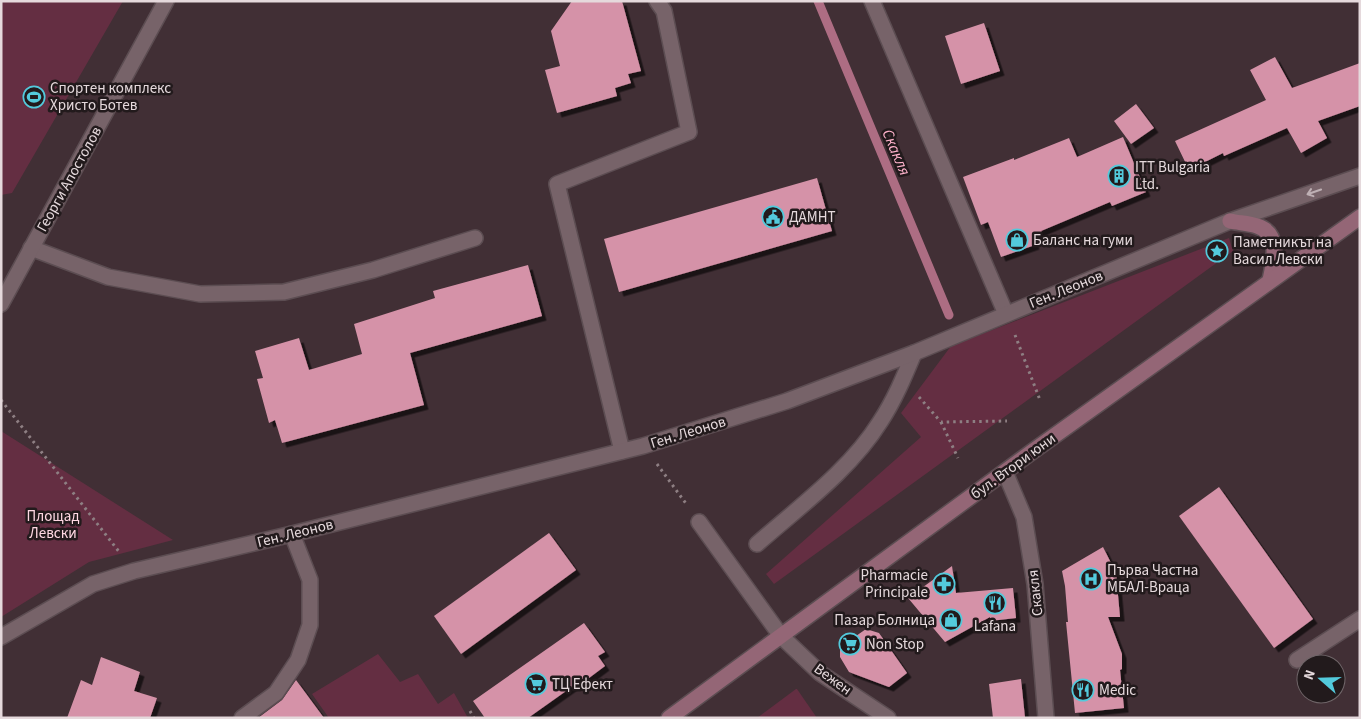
<svg xmlns="http://www.w3.org/2000/svg" width="1361" height="719" font-family="'Source Sans 3',sans-serif">
  <style>
    .green { fill: #642e42 }
    .lines { fill: none; stroke-linecap: round; stroke-linejoin: round }
    .stream { stroke: #ad6d83; stroke-width: 9 }
    .building { fill: #d592a8; filter: url(#shadow) }
    .lane-casing { stroke: #5c4d52; stroke-width: 18 }
    .street-casing { stroke: #5c4d52; stroke-width: 18 }
    .secondary-casing { stroke: #5c4d52; stroke-width: 18 }
    .path { stroke: #8e7f83; stroke-width: 3; stroke-dasharray: 2.5 4; stroke-linecap: butt }
    .lane { stroke: #776369; stroke-width: 15 }
    .street { stroke: #776369; stroke-width: 15 }
    .secondary { stroke: #946676; stroke-width: 15 }
    .oneway { stroke: #beb0b4 }
    .labels { text-anchor: middle; stroke-width: 5; stroke-linejoin: round; paint-order: stroke }
    .poi-label { font-size: 15px; fill: #e5d9dc; stroke: #221a1c; text-anchor: start }
    .street-label { font-size: 15px; fill: #e5d9dc; stroke: #221a1c }
    .park-label { font-size: 15px; fill: #ffd8e3; stroke: #221a1c }
    .water-label { font-size: 16px; font-style: italic; fill: #feb2cb; stroke: #221a1c }
  </style>
  <defs>
    <filter id="shadow"><feDropShadow dx="4.5" dy="4.5" stdDeviation="0" flood-color="#0009"/></filter>
  </defs>
  <rect width="100%" height="100%" fill="#412f35"/>
  <g class="green">
    <path d="M1,1H123L12,193L1,195Z"/>
    <path d="M1229,238L1233,251L774,584L766,574L921,437L901,413L951,346Z"/>
    <path d="M1,431L173,540L89,562L1,617Z"/>
    <path d="M378,654L400,682L418,674L438,704L454,693L468,718H329L312,694Z"/>
    <path d="M797,689L817,718H757L796,689Z"/>
  </g>
  <g class="lines">
    <path class="stream" d="M818,1L949,315"/>
  </g>
  <g class="building">
    <path d="M572,1H622L641,71L628,74L631,83L615,88L617,96L557,113L545,70L560,66L551,31Z"/>
    <path d="M984,23L1000,71L961,84L945,36Z"/>
    <path d="M1275,57L1292,88L1360,63V106L1318,121L1327,138L1301,153L1287,128L1224,156L1223,153L1189,170L1175,141L1266,100L1250,70Z"/>
    <path d="M1136,104L1154,128L1131,144L1114,121Z"/>
    <path d="M1123,137L1146,192L1112,206L1110,202L1041,231L1042,233L1032,237L1035,245L1001,257L988,222L981,225L963,177L1014,158V160L1069,138L1077,157Z"/>
    <path d="M817,178L832,231L619,292L604,239Z"/>
    <path d="M528,265L542,316L410,353L424,405L282,443L275,420L269,423L257,379L263,378L255,351L299,338L309,370L362,354L354,324L435,298L433,291Z"/>
    <path d="M1219,487L1313,619L1274,648L1179,516Z"/>
    <path d="M549,533L576,570L461,654L434,616Z"/>
    <path d="M1103,547L1116,573L1120,617H1108L1122,654V669L1120,670L1124,708L1075,713L1066,622H1068L1065,586L1062,571Z"/>
    <path d="M952,566L956,593L1013,588L1016,618L990,621V617L945,642L908,598Z"/>
    <path d="M584,623L605,652L598,656L605,666L585,681L583,679L528,718H485L473,701Z"/>
    <path d="M866,629L879,633L907,673L889,687L849,672L840,657V644L846,643Z"/>
    <path d="M101,657L140,672L134,691L157,698L150,718H67L81,680L92,685Z"/>
    <path d="M1021,679L1025,718H993L989,684Z"/>
    <path d="M296,680L324,718H258L282,700Z"/>
  </g>
  <g class="lines">
    <g class="lane-casing">
      <g id="lane">
        <path d="M31,248L108,277L200,294L284,292L373,270L475,238"/>
        <path d="M699,522L781,636"/>
        <path d="M757,544C799,507 850,470 880,422C894,401 904,377 914,353"/>
        <path d="M242,718L276,693L298,660L310,625V580L292,534"/>
      </g>
    </g>
    <g class="street-casing">
      <g id="street">
        <path d="M872,1L1006,314"/>
        <path d="M1,304L166,1"/>
        <path d="M622,451L557,184L689,132L664,11L657,1"/>
        <path d="M1005,472L1024,517L1035,584L1046,718"/>
        <path d="M781,636L820,673L888,718"/>
        <path d="M1,637L93,584L134,571L292,534L643,446L787,401L914,353L1230,221L1360,176"/>
        <path d="M1297,660L1360,619"/>
      </g>
    </g>
    <g class="secondary-casing">
      <g id="secondary">
        <path d="M1230,221C1239,223 1249,223 1257,226C1281,233 1274,262 1270,280"/>
        <path d="M669,718L1033,451L1360,217"/>
      </g>
    </g>
    <g class="path">
      <path d="M1015,335L1040,400"/>
      <path d="M919,397L941,422L1007,421"/>
      <path d="M1,400L120,553"/>
      <path d="M941,422L958,458"/>
      <path d="M657,464L687,505"/>
      <path d="M470,711L474,718"/>
    </g>
    <use href="#lane" class="lane"/>
    <use href="#street" class="street"/>
    <use href="#secondary" class="secondary"/>
  </g>
  <defs><path id="oneway-shaft" d="M-6 0H5M1.5-3L5.5 0L1.5 3" fill="none" stroke-width="1.6" stroke-linecap="round" stroke-linejoin="round" transform="scale(1.25)"/></defs>
  <use class="oneway" href="#oneway-shaft" transform="translate(1314 192) rotate(161)"/>
  <defs>
    <g id="stadium-ring" transform="scale(1.125)"><circle r="9.5" fill="#221a1c" stroke="#53cadc" stroke-width="1.5"/><path d="M0-5a6.5 5 0 1 0 0 10a6.5 5 0 1 0 0-10ZM-3.5-1.8h7v3.6h-7Z" fill="#53cadc"/></g>
    <g id="building-ring" transform="scale(1.125)"><circle r="9.5" fill="#221a1c" stroke="#53cadc" stroke-width="1.5"/><path d="M-4-6H4V6H1V3H-1V6H-4ZM-2.5-4.3h1.7v1.8h-1.7ZM.8-4.3h1.7v1.8H.8ZM-2.5-1h1.7V.8h-1.7ZM.8-1h1.7V.8H.8Z" fill="#53cadc"/></g>
    <g id="civic-ring" transform="scale(1.125)"><circle r="9.5" fill="#221a1c" stroke="#53cadc" stroke-width="1.5"/><path d="M-.6-6.5H3V-4.5H.6V-3L4-1V1h2V6H-6V1h2V-1L-.6-3ZM-1.2 2.5V6h2.4V2.5Z" fill="#53cadc"/></g>
    <g id="shop-ring" transform="scale(1.125)"><circle r="9.5" fill="#221a1c" stroke="#53cadc" stroke-width="1.5"/><path d="M-5-2.5h2.3a2.7 3.5 0 0 1 5.4 0H5L5.5 6h-11ZM-1.5-2.5h3a1.5 2.3 0 0 0-3 0Z" fill="#53cadc"/></g>
    <g id="sight-ring" transform="scale(1.125)"><circle r="9.5" fill="#221a1c" stroke="#53cadc" stroke-width="1.5"/><path d="M0-6L1.8-2.2L6-1.7L2.9 1.2L3.7 5.4L0 3.3L-3.7 5.4L-2.9 1.2L-6-1.7L-1.8-2.2Z" fill="#53cadc"/></g>
    <g id="hospital-ring" transform="scale(1.125)"><circle r="9.5" fill="#221a1c" stroke="#53cadc" stroke-width="1.5"/><path d="M-5-5h3v3.5h4V-5h3V5h-3V1.5h-4V5h-3Z" fill="#53cadc"/></g>
    <g id="pharmacy-ring" transform="scale(1.125)"><circle r="9.5" fill="#221a1c" stroke="#53cadc" stroke-width="1.5"/><path d="M-2-6h4v4h4v4h-4v4h-4v-4h-4v-4h4Z" fill="#53cadc"/></g>
    <g id="restaurant-ring" transform="scale(1.125)"><circle r="9.5" fill="#221a1c" stroke="#53cadc" stroke-width="1.5"/><path d="M-5-6h1v4h1v-4h1v4h1v-4h1v5L-1.5 .5V6h-2V.5L-5-1ZM5-6V6H3V1.5H1.5Q1.5-4 5-6Z" fill="#53cadc"/></g>
    <g id="supermarket-ring" transform="scale(1.125)"><circle r="9.5" fill="#221a1c" stroke="#53cadc" stroke-width="1.5"/><path d="M-6-5.5h2.5l.6 2H6L4.5 2H-2.5L-4.4-4H-6ZM-1.5 3.2a1.3 1.3 0 1 0 .1 0ZM3 3.2a1.3 1.3 0 1 0 .1 0Z" fill="#53cadc"/></g>
  </defs>
  <g fill-rule="evenodd">
    <use href="#stadium-ring" x="34" y="97"/>
    <use href="#building-ring" x="1119" y="176"/>
    <use href="#civic-ring" x="773" y="217"/>
    <use href="#shop-ring" x="1017" y="240"/>
    <use href="#sight-ring" x="1217" y="251"/>
    <use href="#hospital-ring" x="1091" y="579"/>
    <use href="#pharmacy-ring" x="944" y="584"/>
    <use href="#restaurant-ring" x="995" y="603"/>
    <use href="#shop-ring" x="951" y="620"/>
    <use href="#supermarket-ring" x="850" y="644"/>
    <use href="#supermarket-ring" x="536" y="684"/>
    <use href="#restaurant-ring" x="1083" y="690"/>
  </g>
  <g class="labels">
    <g class="poi-label">
      <text x="50" y="93">Спортен комплекс<tspan x="50" dy="17">Христо Ботев</tspan></text>
      <text x="1135" y="172">ITT Bulgaria<tspan x="1135" dy="17">Ltd.</tspan></text>
      <text x="789" y="222">ДАМНТ</text>
      <text x="1033" y="245">Баланс на гуми</text>
      <text x="1233" y="247">Паметникът на<tspan x="1233" dy="17">Васил Левски</tspan></text>
      <text x="1107" y="575">Първа Частна<tspan x="1107" dy="17">МБАЛ-Враца</tspan></text>
      <text x="928" y="580" text-anchor="end">Pharmacie<tspan x="928" dy="17">Principale</tspan></text>
      <text x="935" y="625" text-anchor="end">Пазар Болница</text>
      <text x="995" y="631" text-anchor="middle">Lafana</text>
      <text x="866" y="649">Non Stop</text>
      <text x="552" y="689">ТЦ Ефект</text>
      <text x="1099" y="695">Medic</text>
    </g>
    <g class="street-label">
      <text transform="translate(69 179) rotate(-61)" y="5">Георги Апостолов</text>
      <text transform="translate(1066 289) rotate(-22)" y="5">Ген. Леонов</text>
      <text transform="translate(688 432) rotate(-17)" y="5">Ген. Леонов</text>
      <text transform="translate(1013 466) rotate(-36)" y="5">бул. Втори юни</text>
      <text transform="translate(295 533) rotate(-14)" y="5">Ген. Леонов</text>
      <text transform="translate(1035 593) rotate(-96)" y="5">Скакля</text>
      <text transform="translate(833 679) rotate(36)" y="5">Вежен</text>
    </g>
    <g class="park-label">
      <text x="53" y="521">Площад<tspan x="53" dy="17">Левски</tspan></text>
    </g>
    <g class="water-label">
      <text transform="translate(897 152) rotate(67)" y="6">Скакля</text>
    </g>
  </g>
  <rect width="1361" height="719" fill="none" stroke="#e5d9dc" stroke-width="5"/>
  <g transform="translate(1321 679) rotate(290)"><circle r="24" fill="#221a1c" stroke="#706669"/>
  <path d="M0-4L9 19L0 12L-9 19Z" fill="#53cadc"/>
  <text y="-8" font-size="14" font-weight="bold" text-anchor="middle" fill="#e5d9dc">N</text>
  </g>
</svg>
